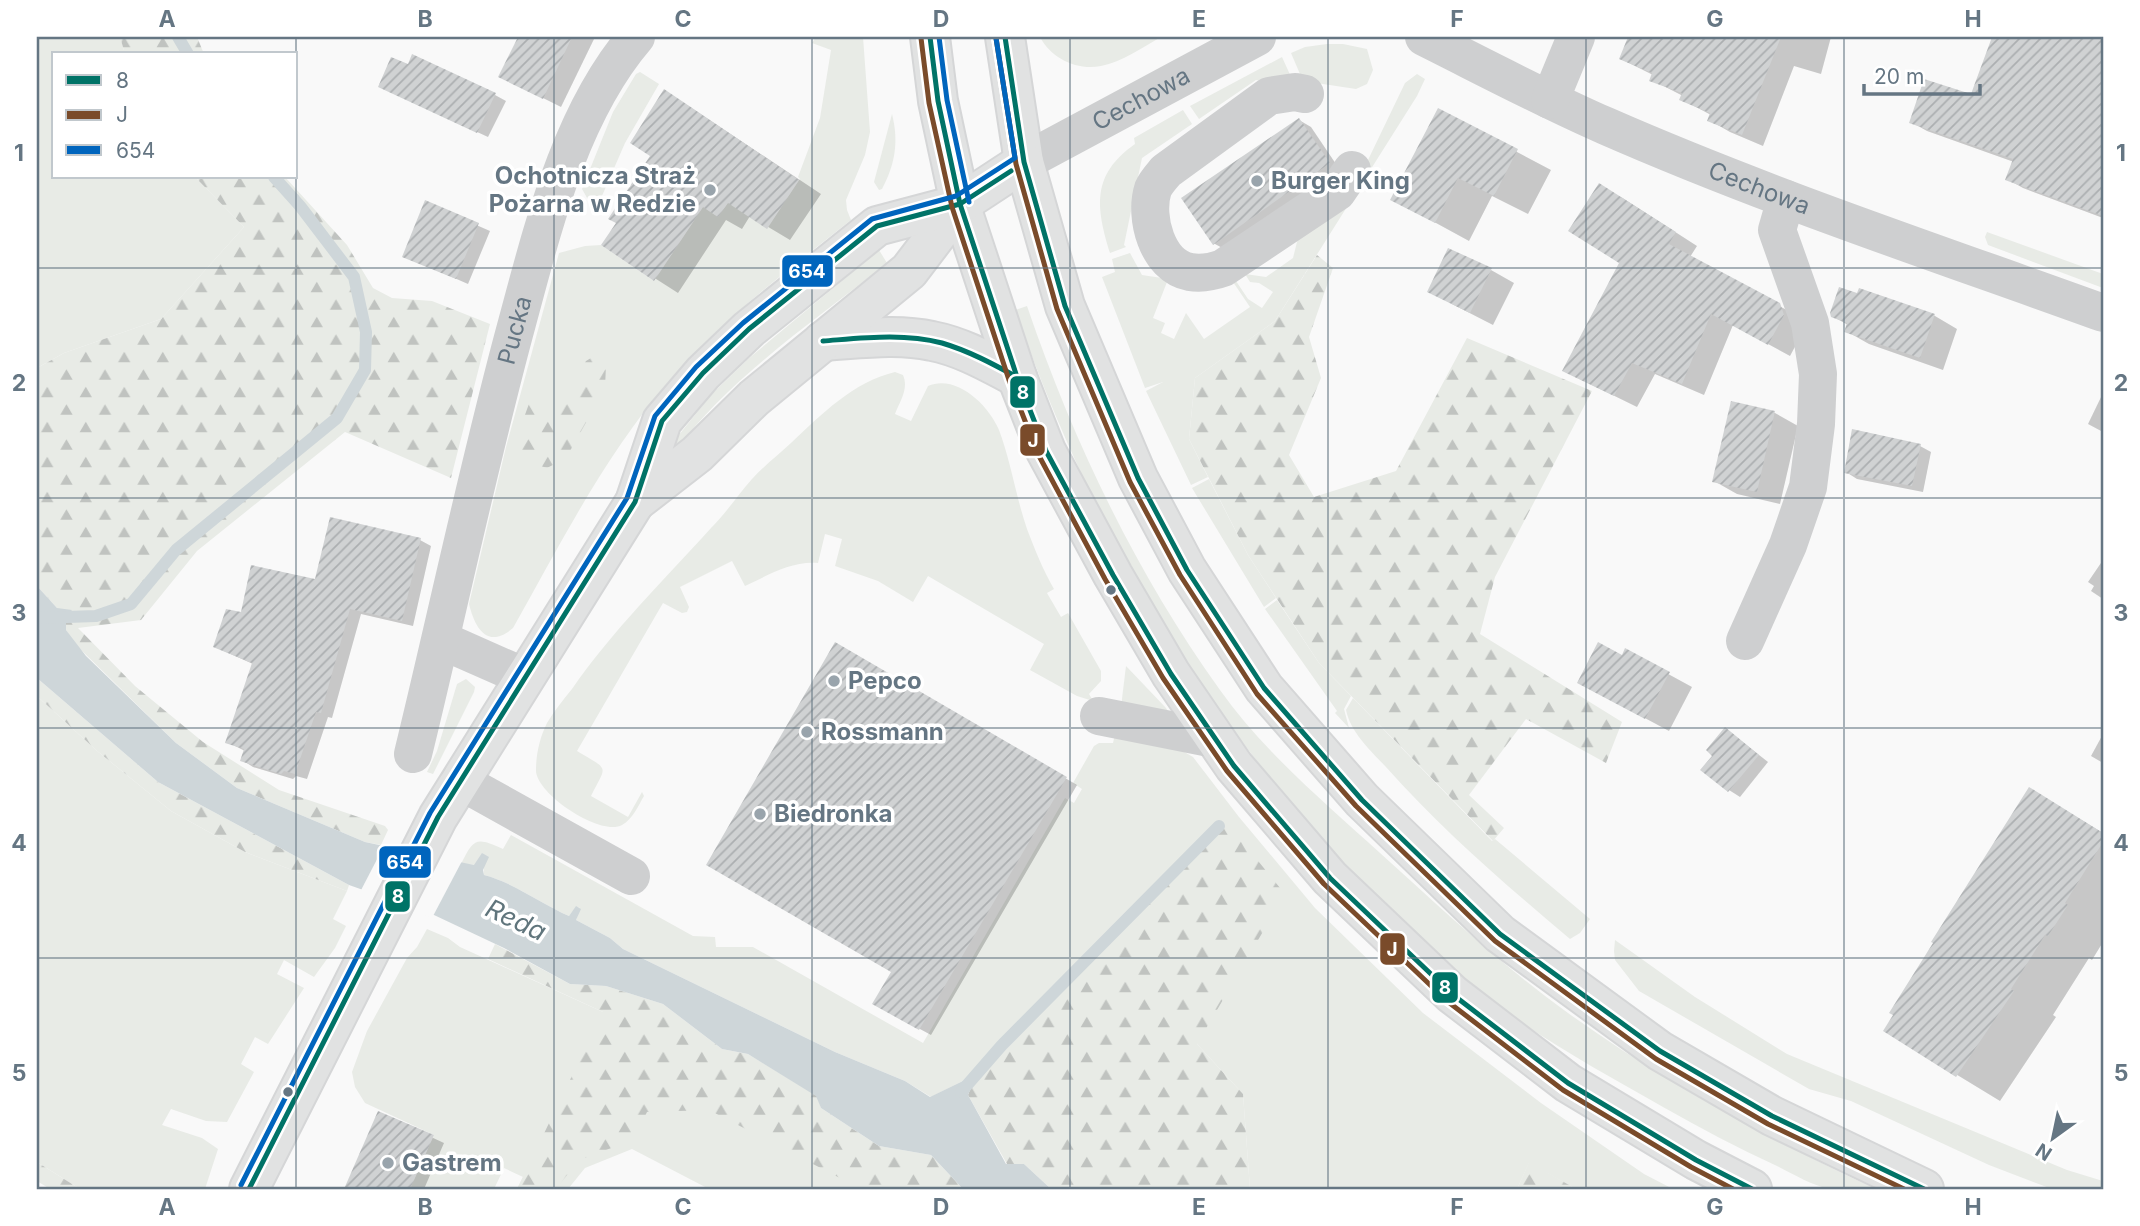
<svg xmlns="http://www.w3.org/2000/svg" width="2140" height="1226" font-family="Inter,sans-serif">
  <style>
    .green { fill: #e8ebe6 }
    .forest { fill: url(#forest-firs) }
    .water { fill: #ced6d9 }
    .pier { fill: #f9f9f9 }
    .shadow { fill: #0003 }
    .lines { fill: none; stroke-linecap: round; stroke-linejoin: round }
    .stream { stroke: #ced6d9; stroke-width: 12 }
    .building { fill: url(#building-hatch) }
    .major-casing { stroke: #d5d6d7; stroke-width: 42 }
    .minor { stroke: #cecfd0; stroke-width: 38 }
    .major { stroke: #e1e2e2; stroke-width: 38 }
    .bus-1-casing { stroke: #fff; stroke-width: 10 }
    .bus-2-casing { stroke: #fff; stroke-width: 10 }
    .bus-3-casing { stroke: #fff; stroke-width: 10 }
    .bus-1 { stroke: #007367; stroke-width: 5 }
    .bus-2 { stroke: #7a4b2a; stroke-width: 5 }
    .bus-3 { stroke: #0065bd; stroke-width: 5 }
    .grid { fill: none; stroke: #657683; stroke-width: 2; stroke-opacity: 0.55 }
    .poi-dot { fill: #99a4ac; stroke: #fff; stroke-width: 2.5 }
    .bus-dot { fill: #657683; stroke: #fff; stroke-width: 2.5 }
    .labels { text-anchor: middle; stroke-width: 7; stroke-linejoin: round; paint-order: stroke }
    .street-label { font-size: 24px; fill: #657683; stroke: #fff }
    .poi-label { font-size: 24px; font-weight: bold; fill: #657683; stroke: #fff; text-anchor: start }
    .water-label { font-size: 26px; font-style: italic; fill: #60757c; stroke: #fff }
    .line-badge { stroke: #fff; stroke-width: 2.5 }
    .badge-label { font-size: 19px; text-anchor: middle; font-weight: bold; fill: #fff }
    .neatline { fill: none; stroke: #657683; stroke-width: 2.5 }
    .grid-label { font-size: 23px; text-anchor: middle; font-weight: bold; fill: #657683 }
  </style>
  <defs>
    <pattern id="forest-firs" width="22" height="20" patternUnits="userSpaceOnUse" patternTransform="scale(1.75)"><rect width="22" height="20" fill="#e8ebe6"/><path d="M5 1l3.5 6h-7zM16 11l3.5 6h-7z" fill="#c0c3c0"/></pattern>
    <pattern id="building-hatch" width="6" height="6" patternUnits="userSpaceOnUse" patternTransform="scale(1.75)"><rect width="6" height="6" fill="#d0d2d3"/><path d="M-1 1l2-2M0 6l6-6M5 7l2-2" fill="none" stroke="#acafb1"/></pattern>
  </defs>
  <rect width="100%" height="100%" fill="#f9f9f9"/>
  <g class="green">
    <path d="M37,37H120L125,54H54V177H195L244,227L161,319L64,353L37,368Z"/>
    <path d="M816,37H863L870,132L865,155L846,200L847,210L851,220C788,270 722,319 669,381C605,455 561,543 513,628C487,650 475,628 469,604L506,447L559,253L585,246L601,245L654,281L703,207L718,217L729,201L767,228L800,179L798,177L820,118L831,50L812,43Z"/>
    <path d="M1040,37H1161C1143,47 1122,62 1101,66C1077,71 1051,58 1040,37Z"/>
    <path d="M1327,44H1343L1367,49L1373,70L1367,84L1356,89L1303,81L1291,53L1305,47Z"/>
    <path d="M1282,57L1292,79L1276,84L1256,80L1199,119L1190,106Z"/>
    <path d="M640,72L659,84L625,143L595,212L582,189L613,112L636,74Z"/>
    <path d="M1417,74L1425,79L1417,96L1275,321L1195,378L1189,439L1208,477L1191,485L1146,391L1163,382L1145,388L1102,277L1115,272L1112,259L1130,253L1142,275L1162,278L1167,282L1153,318L1165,323L1161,333L1174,339L1186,313L1204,339L1250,307L1233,282L1236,281L1248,299L1262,308L1273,292L1259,283L1250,282L1245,274L1266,277L1293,258L1298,238L1356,185L1405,83Z"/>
    <path d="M1183,110L1192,124L1142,158L1124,245L1126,247L1110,253C1096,207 1091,175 1135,144L1134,138Z"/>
    <path d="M892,114C899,142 895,164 882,189L879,190L874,182Z"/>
    <path d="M1987,232L2103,274V288L1988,245L1985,237Z"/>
    <path d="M879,250L887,263C816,320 731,376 676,450L670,446L711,395L748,359Z"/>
    <path d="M1027,306C1073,441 1136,573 1220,690C1264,752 1324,802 1380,853C1441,908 1501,965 1568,1013C1664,1082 1769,1139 1876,1189C1861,1189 1844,1192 1830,1189C1813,1186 1793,1174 1777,1166C1738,1148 1700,1128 1663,1107C1609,1076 1553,1046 1503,1009C1444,964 1388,910 1337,856C1189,694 1087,516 1015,310Z"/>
    <path d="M895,372L903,375C909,389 900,401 895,414L911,421L928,386C956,374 988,404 999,430C1011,462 1016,497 1027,529C1035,550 1043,570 1054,589L1047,593L1061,617L1068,613L1101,671V681L1089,694L1093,701L1077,696L1030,670L1044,644L928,576L913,602L878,581L835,566L842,539L825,534L818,563C791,561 769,575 745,586L732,561L680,587L689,607L687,612L682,613L663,603L577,751C610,771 607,764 591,796L628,817L642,792L644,796C638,806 633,819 622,825C600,837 535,793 536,770C536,754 540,737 547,723C554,711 563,700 572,689C613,630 663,581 711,528C726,513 738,495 752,479C764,466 778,455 791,443C822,414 853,382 895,372Z"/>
    <path d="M1209,479L1248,555L1276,598L1264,607L1192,488Z"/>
    <path d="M1277,600L1319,663L1351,696L1344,709L1349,728L1335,713L1337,711L1265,609Z"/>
    <path d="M1126,666L1166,708L1170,715L1121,707Z"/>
    <path d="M466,679L475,687L474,692L433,774L427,772L437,751L457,684Z"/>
    <path d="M37,696L96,750L171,811L245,852L347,891L333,919L346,926L335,948L314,977L284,960L277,974L304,988L268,1044L255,1037L241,1064L254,1072L227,1122L206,1121L171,1109L162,1125L202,1138L218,1149L205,1189H80L37,1162Z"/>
    <path d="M1353,698L1492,841L1495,839L1590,919L1580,933L1570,939C1506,885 1442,830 1386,767C1370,750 1351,733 1346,710Z"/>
    <path d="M1116,730L1169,743L1193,757L1239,817L1315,908L1423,1013L1541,1103L1644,1174L1673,1189H1576L1529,1163L1517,1189H1250L1243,1094L1197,1044L1227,824L1221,829L1217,825L1012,1030L965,1080L931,1097L905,1081L835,1052L623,949L610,938L576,920L580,908L576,907L569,916C542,904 512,882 484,875L483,853L475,865L461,864C474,838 476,837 503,849L511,835L693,936L715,937L716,947H753L923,1043L1065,798L1074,803L1082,789L1073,783L1094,746L1099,743H1113Z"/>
    <path d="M427,929L448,938L460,947L603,1012L930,1189H709L632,1149L585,1168L568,1189H517L523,1177L504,1168L494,1189H410L434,1135L365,1103L355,1087L352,1072L367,1031L407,958L417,947Z"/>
    <path d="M1615,940L1695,997L1787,1054L2067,1170L2103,1181V1189H2052L1989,1165L1851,1101L1809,1089L1639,991L1615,960L1614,951Z"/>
  </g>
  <g class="forest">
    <path d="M120,37H197L204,54H125Z"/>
    <path d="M195,177H285L347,245L373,288L392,298L432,301L490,324L451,478L345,432L197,551L141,620L78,628L135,686L203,742L279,790L385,826L388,830L381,845L365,842L237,788L176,743L74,643L66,630L57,608L37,586V368L64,353L161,319L244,227Z"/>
    <path d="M1317,255L1333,268L1309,337L1321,378L1289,455L1314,497L1396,471L1467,338L1592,391L1495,577L1480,634L1622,722L1606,763L1526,719L1469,795L1504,828L1493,841L1319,663L1248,555L1189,439L1195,378L1275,321Z"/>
    <path d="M596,355L606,364L605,389L566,458L547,468L515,458L514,445L530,401L563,397L586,361Z"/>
    <path d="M37,678L158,782L349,885L347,891L245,852L171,811L96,750L37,696Z"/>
    <path d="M1227,823L1285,894L1197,1044L1243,1094L1250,1189H1051L1024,1164H1007L968,1095L973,1082Z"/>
    <path d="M495,944L570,984L606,986L663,1004L722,1049L748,1054L817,1096L821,1108L879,1146L931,1155L963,1189H861L709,1110L647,1112L633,1140L579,1160L556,1189H517L603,1012L488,959Z"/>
    <path d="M37,1162L80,1189H50L37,1181Z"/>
    <path d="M1529,1162L1576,1189H1517Z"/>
  </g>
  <path class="water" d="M37,586L57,608L72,610L66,617V630L86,656L176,743L237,788L365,842L474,865L482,853L489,857L483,870L484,875C512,882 542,904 569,916L576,906L581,909L576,920L610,938L623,949L835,1052L905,1081L930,1097L965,1080L973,1082L968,1095L1006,1164H1024L1051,1189H963L931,1155L879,1146L821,1108L816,1096L748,1054L722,1049L663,1004L606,986L570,984L504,948L434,915L349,885L158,782L37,678Z"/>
  <path class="pier" d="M386,842L462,861L432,918L359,894Z"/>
  <g class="shadow">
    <path d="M519,37H595L561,107L501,77Z"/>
    <path d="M1630,37H1831L1821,74L1794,66L1763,146L1730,132L1709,120L1711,115L1681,99L1683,96L1652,80L1653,75L1621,59Z"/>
    <path d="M2001,37H2103V218L2023,188L2007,179L2014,162L1927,131L1911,122L1972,97Z"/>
    <path d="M397,95H495L506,101L488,137Z"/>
    <path d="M687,105L821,194L790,240L750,216L742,229L726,220L678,293L603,245Z"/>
    <path d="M1438,110L1551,170L1528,214L1492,196L1469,241L1392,199Z"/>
    <path d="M1299,120L1311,127L1340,170L1226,250L1215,244L1184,198Z"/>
    <path d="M1621,197L1697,246L1690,257L1801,318L1805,328L1790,356L1733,325L1704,395L1655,374L1637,407L1586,382L1622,263Z"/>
    <path d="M426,203L490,231L468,284L404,256Z"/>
    <path d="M1491,270L1514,283L1493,325L1452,304Z"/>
    <path d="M1860,290L1935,316L1957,329L1943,370L1869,344L1846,331L1848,325L1832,316L1858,295Z"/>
    <path d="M2103,393V432L2088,424Z"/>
    <path d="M1732,404L1775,413L1798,426L1780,504L1737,494L1714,481Z"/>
    <path d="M1920,446L1931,452L1923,492L1857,479L1846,472Z"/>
    <path d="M420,540L431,546L413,626L361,614L332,718L328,717L307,779L296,776L293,779L253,767L242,760L245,751L227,742L253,664L215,647L242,614Z"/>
    <path d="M2103,560V599L2091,591L2094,586L2088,582Z"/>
    <path d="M836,644L1077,785L931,1035L874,1004L893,971Z"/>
    <path d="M1626,651L1692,687L1669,731L1602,695Z"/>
    <path d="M1726,729L1768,762L1740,797L1729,790L1714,756Z"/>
    <path d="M2103,734V763L2091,756Z"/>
    <path d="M2030,789L2103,833V942L2092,960L2089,958L2053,1015L2056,1017L2000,1101L1885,1031Z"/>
    <path d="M379,1113L444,1143L424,1189H346Z"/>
  </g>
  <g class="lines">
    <g class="stream">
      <path d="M178,37L188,54"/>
      <path d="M37,618L96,616L131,604L176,550L337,418L365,370L366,332L354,277L300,206L274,177"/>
      <path d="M961,1092L1002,1045L1219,826"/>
    </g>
  </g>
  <g class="building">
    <path d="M518,37H572L543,99L498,77Z"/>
    <path d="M1628,37H1781L1742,135L1707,121L1710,113L1679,100L1682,93L1649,81L1652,73L1619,59Z"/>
    <path d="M1992,37H2103V216L2005,180L2013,159L1909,123L1924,79L1971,94Z"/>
    <path d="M412,54L496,93L477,133L378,87L391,57L408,64Z"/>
    <path d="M664,89L799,180L767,229L728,203L718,217L703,207L654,281L601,245L616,223L608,219L650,156L630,143Z"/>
    <path d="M1438,108L1518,149L1494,196L1458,178L1435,223L1390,200Z"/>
    <path d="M1299,118L1330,163L1213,245L1181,198Z"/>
    <path d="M1599,183L1676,232L1669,244L1780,303L1784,315L1768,345L1711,314L1682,384L1632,363L1614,396L1562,371L1619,263L1568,231Z"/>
    <path d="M425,200L479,223L456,279L402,257Z"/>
    <path d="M1448,248L1492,268L1470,313L1427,292Z"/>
    <path d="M1839,287L1857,293L1859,288L1935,314L1920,358L1844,332L1847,323L1831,317L1830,313Z"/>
    <path d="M1731,401L1775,411L1757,492L1712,482Z"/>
    <path d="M1852,429L1921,444L1912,486L1844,473Z"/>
    <path d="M330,517L421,538L402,621L350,609L321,713L316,712L295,774L284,771L281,774L240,761L244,749L225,743L252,663L213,647L226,609L241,612L251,565L315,579Z"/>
    <path d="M835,642L1067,777L919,1030L872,1004L891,972L706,865Z"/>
    <path d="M1598,642L1622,655L1625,648L1670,672L1645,719L1577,683Z"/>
    <path d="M1725,727L1759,755L1728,792L1700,770L1712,756L1706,750Z"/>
    <path d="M2029,787L2103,833V842L2065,903L2068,905L2048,936L2045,935L2011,989L2014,991L1956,1077L1883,1031L1893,1015L1889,1013L1933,943L1931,942Z"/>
    <path d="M378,1111L434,1135L410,1189H344Z"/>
  </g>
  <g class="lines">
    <g class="major-casing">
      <g id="major">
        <path d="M930,37L938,101L960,204L1017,377L1046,451L1113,575L1171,674L1234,766L1330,878L1452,994L1568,1083L1696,1160L1752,1189"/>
        <path d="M1005,37L1024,162L1065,306L1138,478L1187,570L1264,688L1362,800L1500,934L1660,1051L1772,1116L1924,1189"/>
        <path d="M823,341C858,339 897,333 932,341C963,347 990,363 1017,377"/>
        <path d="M635,502L697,454L754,398L909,271L960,204"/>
        <path d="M249,1189L438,817L635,502L662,421L703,373L749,329L877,226L960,204L1024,162"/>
      </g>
    </g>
    <g class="minor">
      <path id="s1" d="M1424,37C1484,67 1544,99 1606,126C1768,197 1937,253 2103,313"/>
      <path d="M1305,94L1295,92L1269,96L1166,171C1161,177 1156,182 1153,189C1144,217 1157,266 1190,272C1202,274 1212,272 1223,268L1337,192L1352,170"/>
      <path d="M1550,100L1576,37"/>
      <path id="s2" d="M1024,162L1257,37"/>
      <path d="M441,640L525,677"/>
      <path d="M1745,641L1788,545L1808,487L1816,424L1818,374L1810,323L1777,230L1786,199"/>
      <path d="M1099,716L1215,739"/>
      <path id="s3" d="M413,754C448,611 478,466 517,323C543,227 570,114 636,37"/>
      <path d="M460,781L631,876"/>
    </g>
    <use href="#major" class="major"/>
    <g class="bus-1-casing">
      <g id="bus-1">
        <path d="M930,37L938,101L960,204L1017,377L1046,451L1113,575L1171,674L1234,766L1330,878L1452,994L1568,1083L1696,1160L1752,1189"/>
        <path d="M1005,37L1024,162L1065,306L1138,478L1187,570L1264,688L1362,800L1500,934L1660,1051L1772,1116L1924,1189"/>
        <path d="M823,341C863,338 903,333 942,343C969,351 993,364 1017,377"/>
        <path d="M249,1189L438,817L635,502L662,421L703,373L749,329L877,226L960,204L1011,171"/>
      </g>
    </g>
    <g class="bus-2-casing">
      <g id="bus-2">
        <path d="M921,38L929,103L952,207L1009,380L1038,454L1105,579L1163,678L1227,771L1324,884L1447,1001L1563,1090L1691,1167L1733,1189"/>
        <path d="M996,38L1016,164L1057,309L1130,482L1180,575L1257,694L1356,806L1495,941L1656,1059L1768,1124L1904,1189"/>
      </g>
    </g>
    <g class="bus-3-casing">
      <g id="bus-3">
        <path d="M939,37L947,100L969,202"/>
        <path d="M241,1185L430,813L627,498L655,416L696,367L743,323L872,219L956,196L1015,158L996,38"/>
      </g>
    </g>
    <use href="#bus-1" class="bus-1"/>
    <use href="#bus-2" class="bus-2"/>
    <use href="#bus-3" class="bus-3"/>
  </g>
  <path class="grid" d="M296,37V1189M554,37V1189M812,37V1189M1070,37V1189M1328,37V1189M1586,37V1189M1844,37V1189M37,268H2103M37,498H2103M37,728H2103M37,958H2103"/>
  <g class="poi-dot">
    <circle cx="1257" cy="181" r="7"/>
    <circle cx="710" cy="190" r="7"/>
    <circle cx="834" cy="681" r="7"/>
    <circle cx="807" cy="732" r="7"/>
    <circle cx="760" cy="814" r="7"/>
    <circle cx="388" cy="1163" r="7"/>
  </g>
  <g class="bus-dot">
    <circle cx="1111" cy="590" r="6"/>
    <circle cx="288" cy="1092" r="6"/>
  </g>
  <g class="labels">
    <g class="street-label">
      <text dy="8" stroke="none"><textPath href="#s2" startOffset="133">Cechowa</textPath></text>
      <text dy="8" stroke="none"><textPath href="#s1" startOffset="368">Cechowa</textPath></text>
      <text dy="8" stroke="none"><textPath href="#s3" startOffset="436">Pucka</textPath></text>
    </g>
    <g class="poi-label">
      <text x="696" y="184" text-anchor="end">Ochotnicza Straż<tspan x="696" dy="28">Pożarna w Redzie</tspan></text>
      <text x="1271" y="189">Burger King</text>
      <text x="848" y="689">Pepco</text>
      <text x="821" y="740">Rossmann</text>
      <text x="774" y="822">Biedronka</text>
      <text x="402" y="1171">Gastrem</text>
    </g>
    <g class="water-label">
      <text transform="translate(516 920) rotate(25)" y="9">Reda</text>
    </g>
  </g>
  <g class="line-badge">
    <rect x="781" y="254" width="53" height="34" rx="7" fill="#0065bd"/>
    <rect x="1009" y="375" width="27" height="34" rx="7" fill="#007367"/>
    <rect x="1019" y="423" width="27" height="34" rx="7" fill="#7a4b2a"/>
    <rect x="378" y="845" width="54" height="34" rx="7" fill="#0065bd"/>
    <rect x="384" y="880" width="27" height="33" rx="7" fill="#007367"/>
    <rect x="1379" y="932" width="27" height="34" rx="7" fill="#7a4b2a"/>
    <rect x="1431" y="971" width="28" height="33" rx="7" fill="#007367"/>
  </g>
  <g class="badge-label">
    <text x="807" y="278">654</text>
    <text x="1023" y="399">8</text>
    <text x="1033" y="447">J</text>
    <text x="405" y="869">654</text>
    <text x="398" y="903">8</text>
    <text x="1392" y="956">J</text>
    <text x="1445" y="994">8</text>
  </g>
  <rect width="2140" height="1226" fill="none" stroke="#ffffff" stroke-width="77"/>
  <rect x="52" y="52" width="245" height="126" fill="#ffffff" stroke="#c1c8cd" stroke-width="2"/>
  <rect x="66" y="75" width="35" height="10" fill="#007367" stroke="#c1c8cd" stroke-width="2"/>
  <text x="116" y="88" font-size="21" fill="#657683">8</text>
  <rect x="66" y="110" width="35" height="10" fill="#7a4b2a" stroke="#c1c8cd" stroke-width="2"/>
  <text x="116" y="122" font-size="21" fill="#657683">J</text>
  <rect x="66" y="145" width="35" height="10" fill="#0065bd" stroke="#c1c8cd" stroke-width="2"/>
  <text x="116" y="158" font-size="21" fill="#657683">654</text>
  <g transform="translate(2053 1138) rotate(213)" stroke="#ffffff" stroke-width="5" paint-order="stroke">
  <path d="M0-5L12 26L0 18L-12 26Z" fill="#657683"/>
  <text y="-10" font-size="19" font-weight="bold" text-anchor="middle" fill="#657683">N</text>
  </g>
  <path d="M1864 84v10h116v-10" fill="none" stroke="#657683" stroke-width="3.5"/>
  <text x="1874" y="84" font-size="21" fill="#657683" stroke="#ffffff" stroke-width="5" paint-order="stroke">20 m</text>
  <rect x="38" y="38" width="2064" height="1150" class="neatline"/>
  <g class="grid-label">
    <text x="167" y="27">A</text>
    <text x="425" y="27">B</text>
    <text x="683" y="27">C</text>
    <text x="941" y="27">D</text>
    <text x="1199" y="27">E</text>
    <text x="1457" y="27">F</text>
    <text x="1715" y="27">G</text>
    <text x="1973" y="27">H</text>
    <text x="19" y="161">1</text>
    <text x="2121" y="161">1</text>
    <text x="19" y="391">2</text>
    <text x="2121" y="391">2</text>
    <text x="19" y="621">3</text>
    <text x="2121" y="621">3</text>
    <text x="19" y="851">4</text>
    <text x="2121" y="851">4</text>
    <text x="19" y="1081">5</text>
    <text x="2121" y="1081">5</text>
    <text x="167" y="1215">A</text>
    <text x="425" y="1215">B</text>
    <text x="683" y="1215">C</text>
    <text x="941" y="1215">D</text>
    <text x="1199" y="1215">E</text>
    <text x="1457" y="1215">F</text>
    <text x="1715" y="1215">G</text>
    <text x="1973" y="1215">H</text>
  </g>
</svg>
